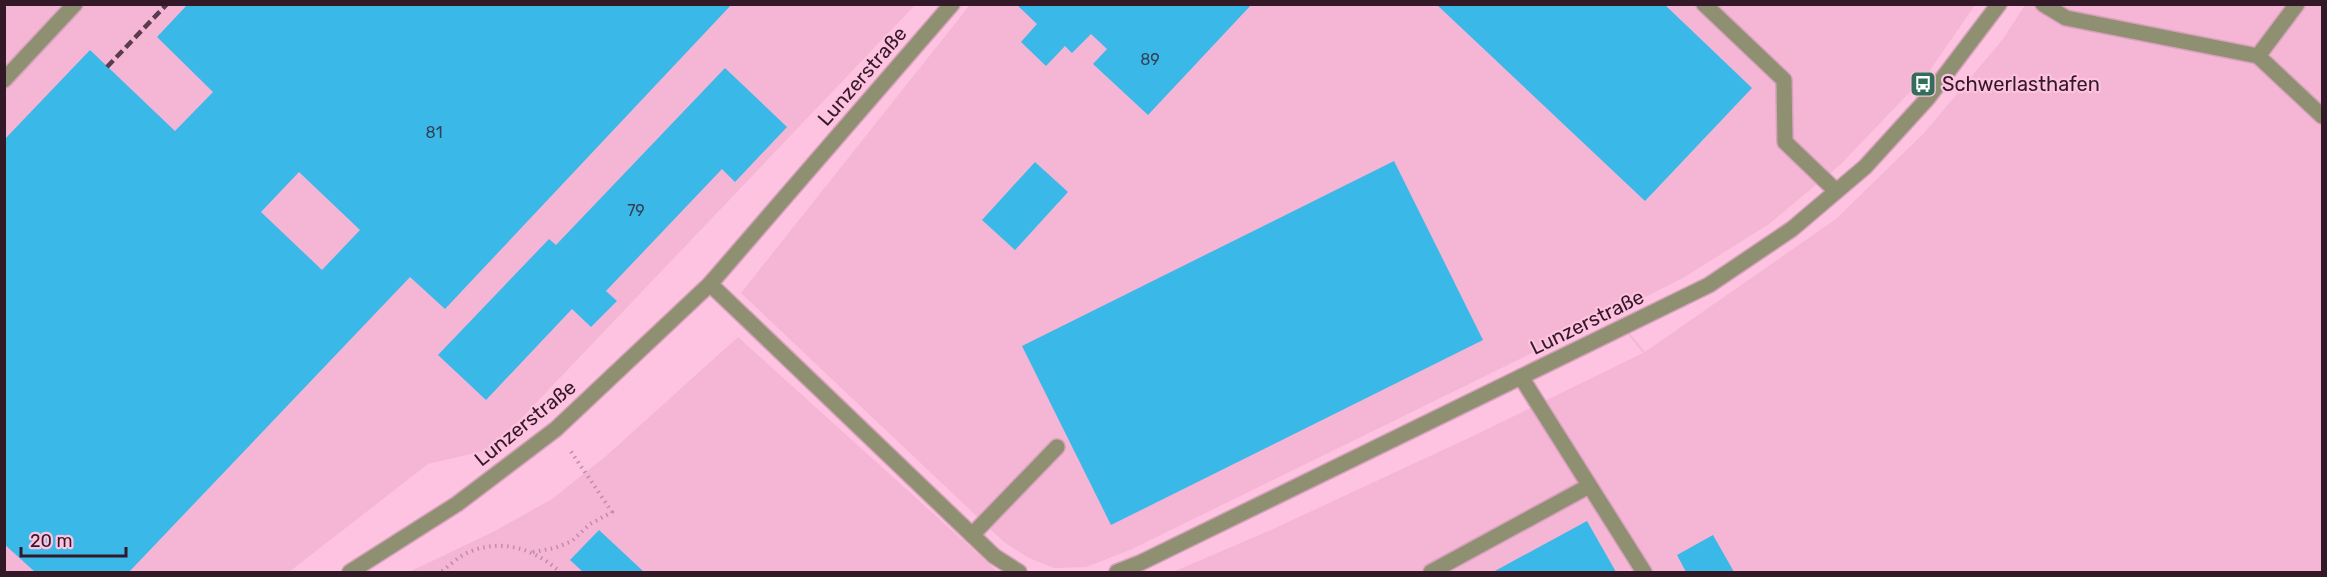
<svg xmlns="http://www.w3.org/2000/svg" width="2327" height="577" font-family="Rubik,sans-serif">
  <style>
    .built { fill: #f5b5d5 }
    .building { fill: #3ab9e8; fill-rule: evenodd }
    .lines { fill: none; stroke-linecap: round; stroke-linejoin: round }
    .minor-casing { stroke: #d5a1bb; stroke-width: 18 }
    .path { stroke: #be8da6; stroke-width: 4; stroke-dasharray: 1.5 4.5; stroke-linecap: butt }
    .minor { stroke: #8f8f71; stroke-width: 15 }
    .rail { stroke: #5c3b4c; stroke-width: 4.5; stroke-dasharray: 9 4.5; stroke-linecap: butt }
    .labels { text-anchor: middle; stroke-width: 4.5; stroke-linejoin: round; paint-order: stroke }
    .number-label { font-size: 16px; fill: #354057 }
    .street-label { font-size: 20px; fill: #331827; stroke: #fec3e0 }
    .poi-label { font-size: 20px; fill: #331827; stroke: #fec3e0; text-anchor: start }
  </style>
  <rect width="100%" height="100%" fill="#fec3e0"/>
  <g class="built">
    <path d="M4,5H915L492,449L428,464L289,572H5Z"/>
    <path d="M968,5H1975L1928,73L1841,164L1769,224L1683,278L1613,313L1645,352L1836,219L1925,132L2003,39L2025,5H2322V572H1173L1273,529L1471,437L1643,353L1612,314L1130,550L1086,567L1054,568L1029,558L1004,542L741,293L969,6Z"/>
    <path d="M738,337L998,572H409L495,531L552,499L605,457Z"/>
  </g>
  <g class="building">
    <path d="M188,4H732L445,309L410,277L129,572H35L4,544V140L90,50L175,131L213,92L157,37ZM299,172L360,230L322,270L261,212Z"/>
    <path d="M1016,4H1252L1148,115L1093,64L1107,49L1091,34L1072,53L1065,46L1046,66L1021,42L1037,24Z"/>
    <path d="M1436,4H1664L1752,88L1645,201Z"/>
    <path d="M725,68L787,127L735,182L722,169L606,291L617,301L591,327L572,309L486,400L438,355L549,239L556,245Z"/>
    <path d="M1394,161L1483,340L1111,525L1022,346Z"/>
    <path d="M1035,162L1068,192L1015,250L982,220Z"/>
    <path d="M1587,521L1616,572H1493Z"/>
    <path d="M599,530L644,572H583L570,560Z"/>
    <path d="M1713,535L1734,572H1686L1677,555Z"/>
  </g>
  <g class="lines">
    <g class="minor-casing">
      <g id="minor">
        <path d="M1704,4L1784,80L1785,142L1836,191"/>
        <path d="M2043,4L2066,18L2258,56L2322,116"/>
        <path d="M2258,56L2297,4"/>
        <path d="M4,80L75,4"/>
        <path d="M710,284L994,556L1019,572"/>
        <path d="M1521,377L1644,572"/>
        <path d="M972,535L1057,447"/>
        <path d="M350,572L457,504L556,429L710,284L952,4"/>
        <path d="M1117,572L1140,563L1709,285L1792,229L1865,167L1927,99L1999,4"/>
        <path d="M1431,572L1589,486"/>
      </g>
    </g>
    <g class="path">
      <path d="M533,552L555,548L572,541L590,524L612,512L570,450"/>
      <path d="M442,571C450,565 459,556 469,552C502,538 535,549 560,572"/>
    </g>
    <use href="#minor" class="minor"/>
    <path class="rail" d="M107,67L167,4"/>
  </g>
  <defs>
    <g id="bus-square" transform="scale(1.35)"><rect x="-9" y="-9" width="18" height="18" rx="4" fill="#336e59" stroke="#fec3e0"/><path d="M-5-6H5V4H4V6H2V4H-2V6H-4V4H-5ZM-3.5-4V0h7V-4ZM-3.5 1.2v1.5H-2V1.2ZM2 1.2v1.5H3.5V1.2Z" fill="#fff"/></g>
  </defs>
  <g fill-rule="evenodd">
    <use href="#bus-square" x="1923" y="84"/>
  </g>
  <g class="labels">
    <g class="number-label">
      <text x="1150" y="65">89</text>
      <text x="434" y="138">81</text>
      <text x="636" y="216">79</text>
    </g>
    <g class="street-label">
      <text transform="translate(862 76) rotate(-49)" y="7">Lunzerstraße</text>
      <text transform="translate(1587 322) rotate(-26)" y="7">Lunzerstraße</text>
      <text transform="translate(525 423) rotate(-39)" y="7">Lunzerstraße</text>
    </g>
    <g class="poi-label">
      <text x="1942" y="91">Schwerlasthafen</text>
    </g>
  </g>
  <rect width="2327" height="577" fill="none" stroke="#331827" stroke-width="12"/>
  <path d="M21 547v9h105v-9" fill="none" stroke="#331827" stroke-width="3"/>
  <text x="30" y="547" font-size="18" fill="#331827" stroke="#fec3e0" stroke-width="4.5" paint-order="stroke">20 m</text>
</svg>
